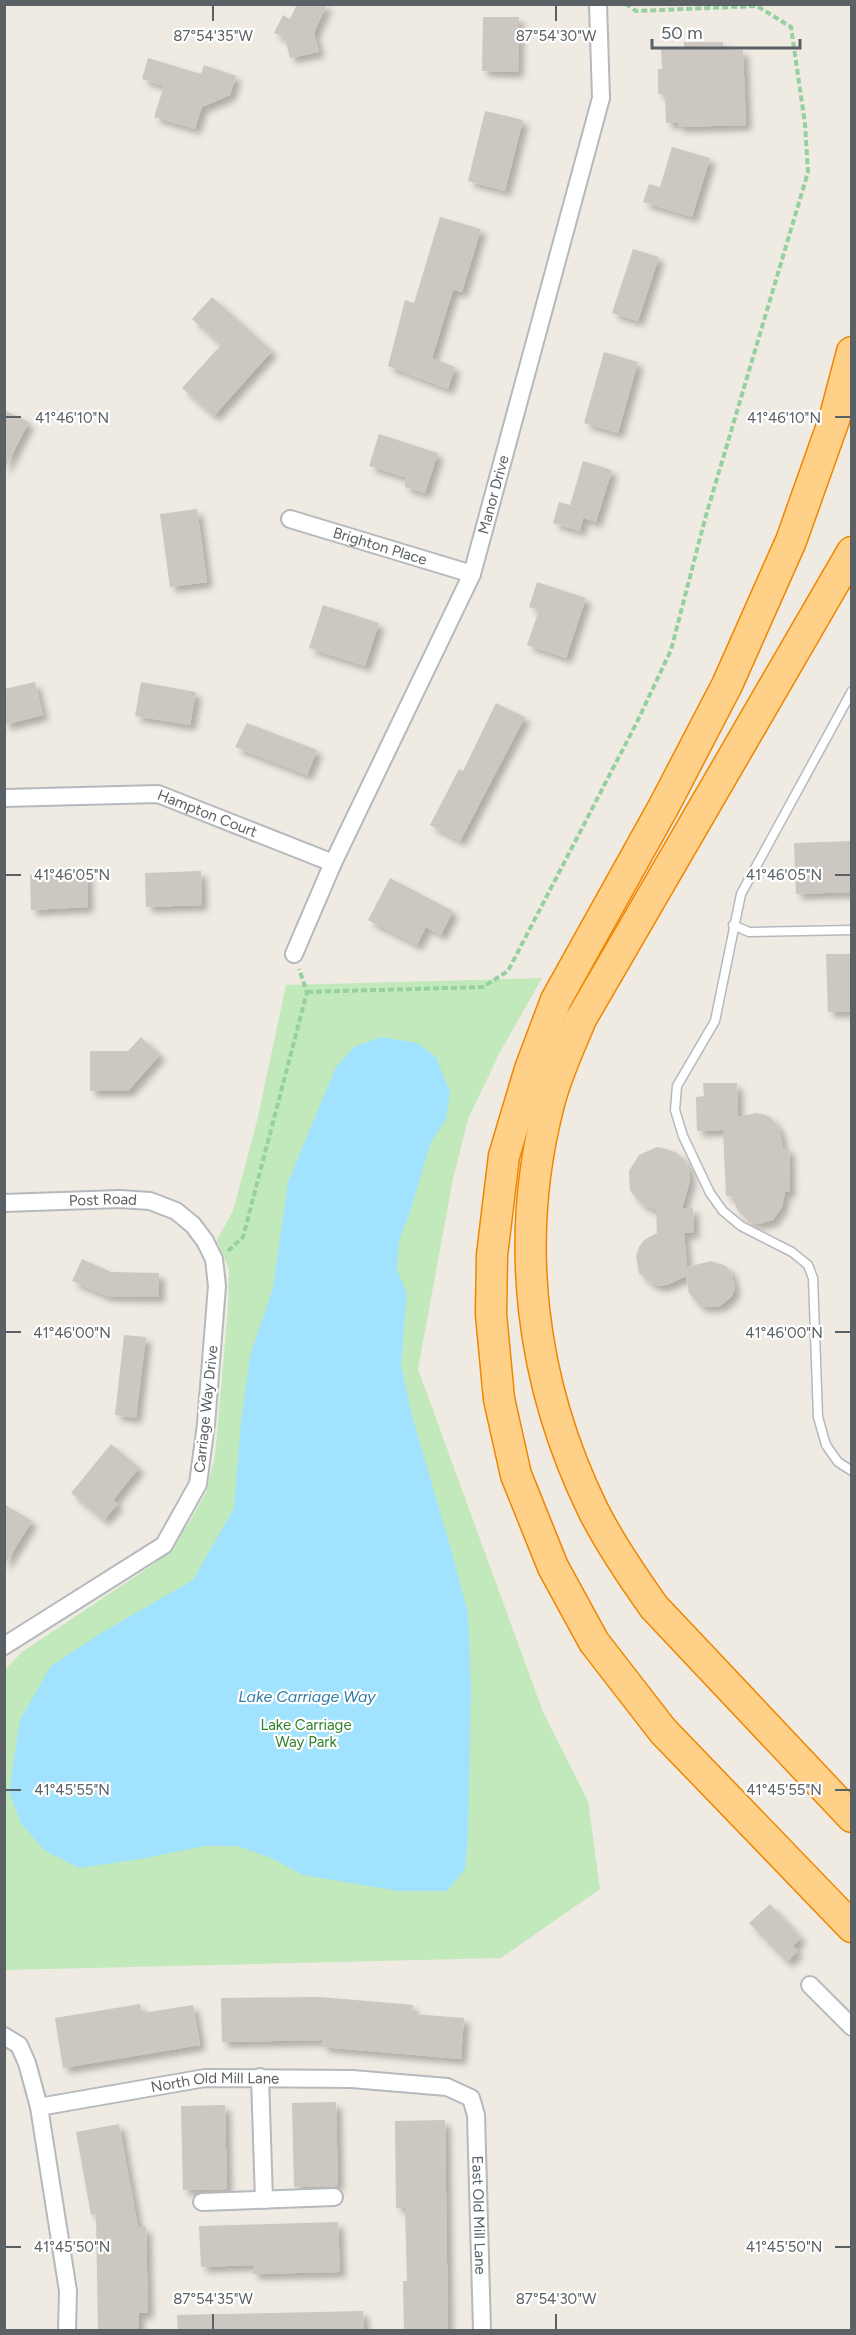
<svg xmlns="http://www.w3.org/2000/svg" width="856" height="2335" font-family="Figtree,sans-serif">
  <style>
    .green { fill: #c1e9bb }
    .water { fill: #a1e2ff }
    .building { fill: #ccc7c1; filter: url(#shadow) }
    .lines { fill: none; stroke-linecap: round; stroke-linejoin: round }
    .service-casing { stroke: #b5b9be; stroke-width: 11 }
    .minor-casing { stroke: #b5b9be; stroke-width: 20 }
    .motorway-casing { stroke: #f08600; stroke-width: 33 }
    .path { stroke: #96d09e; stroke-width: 4; stroke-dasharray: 6 3; stroke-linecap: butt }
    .service { stroke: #fff; stroke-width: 8 }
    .minor { stroke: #fff; stroke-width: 16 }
    .motorway { stroke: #ffd188; stroke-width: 30 }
    .ticks { fill: none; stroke: #5a6064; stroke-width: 2 }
    .labels { text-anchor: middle; stroke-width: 4.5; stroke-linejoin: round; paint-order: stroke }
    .street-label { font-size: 15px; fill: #5a6064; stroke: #fff }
    .park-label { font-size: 15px; fill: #32822b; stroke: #fff }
    .water-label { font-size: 16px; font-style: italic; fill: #307ba9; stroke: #fff }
    .ticks-label { font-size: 15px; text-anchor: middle; fill: #5a6064; stroke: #fff; stroke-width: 4.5; stroke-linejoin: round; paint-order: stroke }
  </style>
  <defs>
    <filter id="shadow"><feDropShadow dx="5.5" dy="5.5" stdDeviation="3" flood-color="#0004"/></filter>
  </defs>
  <rect width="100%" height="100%" fill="#efeae2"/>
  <path class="green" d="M542,978L499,1054L468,1119L453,1179L418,1369L543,1712L588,1801L600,1889L501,1958L5,1970L4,1670L22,1652L151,1566L168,1552L190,1521L206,1492L215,1456L228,1309L229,1269L217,1240L233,1211L258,1117L286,985Z"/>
  <path class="water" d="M381,1037L417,1043L436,1057L450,1092L446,1119L431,1142L409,1215L399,1241L397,1270L407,1293L401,1365L411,1412L450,1546L468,1613L471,1687L468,1836L465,1869L447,1891H398L303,1875L271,1858L238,1846H205L140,1859L79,1868L44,1850L21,1823L9,1792L20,1720L51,1666L103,1632L193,1580L234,1508L241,1422L250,1356L273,1288L288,1182L336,1067L354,1047Z"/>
  <g class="building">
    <path d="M297,4H327L314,33L319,52L290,58L285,38L274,33L283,15L290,19Z"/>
    <path d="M483,17H519L518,72L482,71Z"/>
    <path d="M684,42H723V50H743L746,125L678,127L679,123H666L665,94H658V69H662L661,48H684Z"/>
    <path d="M148,58L201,74L204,65L236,76L230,95L202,107L195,129L154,117L164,86L142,79Z"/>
    <path d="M485,111L523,120L505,191L468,181Z"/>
    <path d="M672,147L710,158L692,217L643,202L649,184L660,187Z"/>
    <path d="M440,217L481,229L462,292L453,290L432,358L455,367L448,389L388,366L405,300L414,303Z"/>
    <path d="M633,249L659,257L638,321L612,313Z"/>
    <path d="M212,297L272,351L214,416L182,388L221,345L192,319Z"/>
    <path d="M604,352L638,362L618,433L584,423Z"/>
    <path d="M4,410L29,422L4,470Z"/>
    <path d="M379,434L438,453L425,493L405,487V477L369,466Z"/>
    <path d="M583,461L612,470L596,522L583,518L580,531L553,523L559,502L570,505Z"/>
    <path d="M197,509L207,582L170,587L160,514Z"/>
    <path d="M537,582L586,598L566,658L527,645L539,610L529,607Z"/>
    <path d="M323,605L379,623L365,666L309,648Z"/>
    <path d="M35,682L43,715L4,725V689Z"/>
    <path d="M141,682L196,692L190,725L135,716Z"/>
    <path d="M496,703L525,717L460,841L430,825L459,769L463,771Z"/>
    <path d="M247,723L317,750L307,775L235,747Z"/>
    <path d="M852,841V892L796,894L794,843Z"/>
    <path d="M201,871L202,905L146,907L145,873Z"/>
    <path d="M87,873L88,907L31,910L30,875Z"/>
    <path d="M390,878L453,911L441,935L426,927L417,945L368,920Z"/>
    <path d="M826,954H852V1011L828,1012Z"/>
    <path d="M141,1037L160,1055L128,1091H90V1051H128Z"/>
    <path d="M703,1083H737L738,1117L756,1113L763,1114L770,1117L779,1128L783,1148H789L790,1192H785L782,1207L773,1220L759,1224L750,1222L738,1211L732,1196H726L723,1130L697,1131L696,1097L704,1096Z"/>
    <path d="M657,1147L667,1149L677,1153L685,1161L689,1170L690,1181L682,1208H693L694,1233H684L687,1267L711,1261L726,1266L731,1272L735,1288L732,1296L720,1306L705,1307L699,1305L689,1293L686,1276L669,1284L661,1286L652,1284L639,1273L636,1256L639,1247L644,1240L657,1233L656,1210L643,1205L636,1198L630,1190L629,1171L639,1155Z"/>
    <path d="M82,1259L111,1272L159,1273V1297L107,1296L72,1281Z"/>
    <path d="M124,1335L146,1337L136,1418L115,1415Z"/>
    <path d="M111,1444L139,1468L113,1500L118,1504L104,1520L71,1493Z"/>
    <path d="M4,1504L32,1521L4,1566Z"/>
    <path d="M770,1904L801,1938L793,1946L798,1951L787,1962L749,1923Z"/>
    <path d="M320,1997L413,2005L412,2014L464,2018L461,2059L322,2047L323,2040L222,2042L221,1998Z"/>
    <path d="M140,2004L142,2013L193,2005L200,2045L63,2068L55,2018Z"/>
    <path d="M336,2102L338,2186L294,2187L292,2103Z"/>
    <path d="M225,2105L227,2189L183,2190L181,2106Z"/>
    <path d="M445,2120L448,2331H404L403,2281H407L405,2208H396L395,2121Z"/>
    <path d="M119,2124L138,2227H146L148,2313H139V2331H98L96,2214L91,2215L76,2132Z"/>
    <path d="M338,2222L340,2272L253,2274V2265L201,2267L199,2226Z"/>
    <path d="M363,2311L364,2331H178L177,2315Z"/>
  </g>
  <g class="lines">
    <g class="service-casing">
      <g id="service">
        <path d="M852,691L741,894L715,1021L677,1086L675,1110L683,1136L710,1193L723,1211L741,1226L792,1252L808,1265L813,1278L818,1417L826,1445L838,1462L852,1471"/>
        <path d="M733,925L749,932L852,930"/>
      </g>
    </g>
    <g class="minor-casing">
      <g id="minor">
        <path id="s1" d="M290,519L472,574"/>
        <path id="s2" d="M4,798L158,794L333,863"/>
        <path id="s3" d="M294,954L333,863L472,574L601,98L598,4"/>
        <path id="s4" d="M4,1203L120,1199L150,1201L176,1211L193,1225L205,1241L214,1259L217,1286L206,1424L198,1484L164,1545L4,1646"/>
        <path d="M810,1985L852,2027"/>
        <path id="s5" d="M4,2036L19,2045L27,2063L39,2107L205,2078L352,2079L447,2087L471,2098L476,2115L482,2330"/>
        <path d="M260,2077L264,2200"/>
        <path d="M39,2107L68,2291L67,2330"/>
        <path d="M202,2202L334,2197"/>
      </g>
    </g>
    <g class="motorway-casing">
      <g id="motorway">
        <path d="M852,352L834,420L791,541L727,685L664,806L556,1000L530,1069L504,1156L492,1255L491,1314L499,1399L516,1475L553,1567L594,1642L663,1731L852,1927"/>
        <path d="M852,552L581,1019C570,1046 556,1075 549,1104C513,1242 531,1383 593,1510C610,1544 632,1576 654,1607L852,1817"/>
      </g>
    </g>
    <g class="path">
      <path d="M307,992L483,987L508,971L637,722L671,650L705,519L808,172L805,124L791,27L757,6L636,11L626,4"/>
      <path d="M228,1251L243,1237L307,992L299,969"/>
    </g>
    <use href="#service" class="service"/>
    <use href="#minor" class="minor"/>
    <use href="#motorway" class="motorway"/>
  </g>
  <path class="ticks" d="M213,6V21M556,6V21M6,417H21M835,417H850M6,875H21M835,875H850M6,1332H21M835,1332H850M6,1790H21M835,1790H850M6,2247H21M835,2247H850M213,2314V2329M556,2314V2329"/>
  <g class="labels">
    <g class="street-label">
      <text dy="5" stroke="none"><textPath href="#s3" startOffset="502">Manor Drive</textPath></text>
      <text dy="5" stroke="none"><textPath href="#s1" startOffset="94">Brighton Place</textPath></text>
      <text dy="5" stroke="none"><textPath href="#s2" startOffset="207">Hampton Court</textPath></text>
      <text dy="5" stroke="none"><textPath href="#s4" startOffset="99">Post Road</textPath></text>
      <text transform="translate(206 1409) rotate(-84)" y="5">Carriage Way Drive</text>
      <text dy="5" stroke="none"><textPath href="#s5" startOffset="261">North Old Mill Lane</textPath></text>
      <text dy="5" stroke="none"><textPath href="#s5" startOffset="638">East Old Mill Lane</textPath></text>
    </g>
    <g class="park-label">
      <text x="306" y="1730">Lake Carriage<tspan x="306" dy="17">Way Park</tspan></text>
    </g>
    <g class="water-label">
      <text x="307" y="1702">Lake Carriage Way</text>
    </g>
  </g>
  <g class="ticks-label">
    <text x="213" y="41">87°54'35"W</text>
    <text x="556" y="41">87°54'30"W</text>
    <text x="72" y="423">41°46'10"N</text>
    <text x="784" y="423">41°46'10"N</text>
    <text x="72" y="880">41°46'05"N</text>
    <text x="784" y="880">41°46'05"N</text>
    <text x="72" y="1338">41°46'00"N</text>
    <text x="784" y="1338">41°46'00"N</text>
    <text x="72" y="1795">41°45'55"N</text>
    <text x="784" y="1795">41°45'55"N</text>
    <text x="72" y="2252">41°45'50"N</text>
    <text x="784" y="2252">41°45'50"N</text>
    <text x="213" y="2304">87°54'35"W</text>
    <text x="556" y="2304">87°54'30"W</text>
  </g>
  <rect width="856" height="2335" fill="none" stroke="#5a6064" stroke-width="12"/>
  <path d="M652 39v9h148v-9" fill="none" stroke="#5a6064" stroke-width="3"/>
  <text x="661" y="39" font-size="18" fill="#5a6064" stroke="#ffffff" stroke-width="4.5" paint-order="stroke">50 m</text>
</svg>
